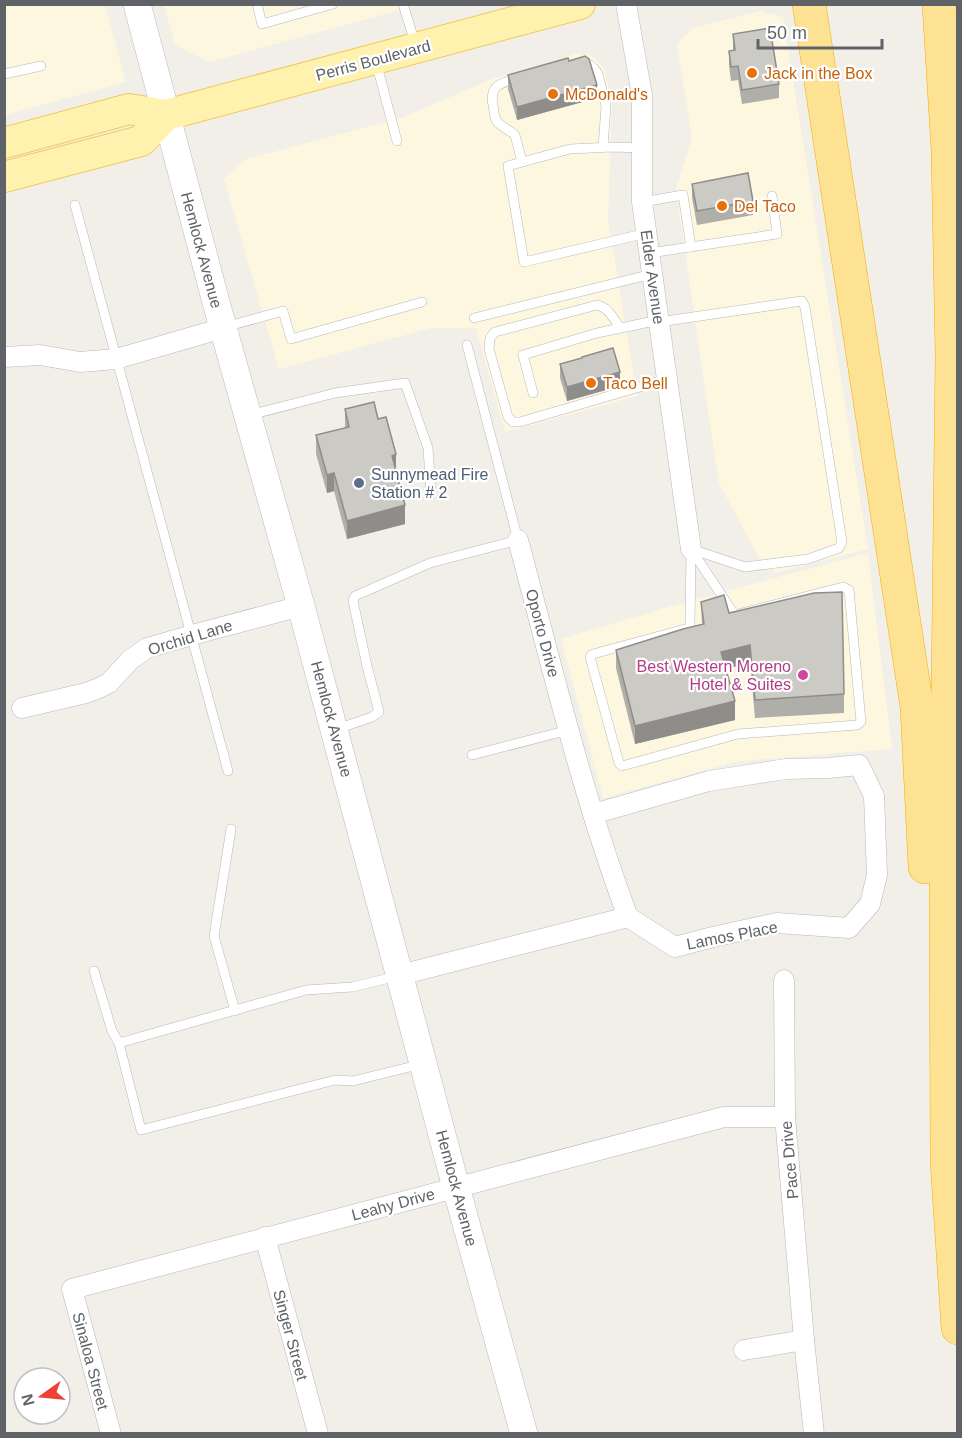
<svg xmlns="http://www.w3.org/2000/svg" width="962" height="1438" font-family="Helvetica,sans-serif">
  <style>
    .commercial { fill: #fef7e0 }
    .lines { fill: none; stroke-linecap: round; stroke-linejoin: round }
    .lane-casing { stroke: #b5b8bc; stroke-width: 10 }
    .street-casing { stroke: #b5b8bc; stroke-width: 21 }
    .secondary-casing { stroke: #b6babf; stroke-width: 28 }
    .primary-casing { stroke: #f2c960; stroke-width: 32 }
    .highway-casing { stroke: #f9ab00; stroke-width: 34 }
    .lane { stroke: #fff; stroke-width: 9 }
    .street { stroke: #fff; stroke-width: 20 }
    .secondary { stroke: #fff; stroke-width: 27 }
    .primary { stroke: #fff2af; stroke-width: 30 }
    .highway { stroke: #fde293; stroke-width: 33 }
    .wall { fill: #afaea9 }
    .shaded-wall { fill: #8f8d8a }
    .building { fill: #cccac5; stroke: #8f8d8a; stroke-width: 1.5 }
    .food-dot { fill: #e8710a; stroke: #fff; stroke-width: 2 }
    .service-dot { fill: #5c6f8a; stroke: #fff; stroke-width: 2 }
    .hotel-dot { fill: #d1479c; stroke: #fff; stroke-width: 2 }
    .labels { text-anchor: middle; stroke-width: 4.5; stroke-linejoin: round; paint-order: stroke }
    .street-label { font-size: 16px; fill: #5f6368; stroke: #fff }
    .food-label { font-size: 16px; fill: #c56008; stroke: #fff; text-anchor: start }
    .service-label { font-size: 16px; fill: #4e5e75; stroke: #fff; text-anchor: start }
    .hotel-label { font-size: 16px; fill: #b23c85; stroke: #fff; text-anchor: end }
  </style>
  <rect width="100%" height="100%" fill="#f1efe8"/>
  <g class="commercial">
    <path d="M415,4V6L209,62L175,45L164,5Z"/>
    <path d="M5,5H105L126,82L5,115Z"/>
    <path d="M760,11L783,17L868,549L775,573L758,556L719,483L708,411L676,188L692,138L677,44L693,28Z"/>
    <path d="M575,54L591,55L604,68L612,103L608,220L637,396L505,432L476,328H431L279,369L224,179L247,159L404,117L492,79Z"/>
    <path d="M868,553L892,749L739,761L603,798L561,639L679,604Z"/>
  </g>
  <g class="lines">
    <g class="lane-casing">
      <g id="lane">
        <path d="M257,4L262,24L333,4"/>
        <path d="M403,4L415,43"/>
        <path d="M376,62L397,141"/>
        <path d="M581,62C589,63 594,67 598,74L606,106L603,147"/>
        <path d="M4,74L41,66"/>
        <path d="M518,78C502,83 489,84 493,105C494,110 494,116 496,120C500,127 510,130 515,135L522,162"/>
        <path d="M642,148L612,147L570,149L508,166L524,262L647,233"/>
        <path d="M642,202L683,195L691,247"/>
        <path d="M75,205L228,771"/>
        <path d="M650,253L777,234L772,196"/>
        <path d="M474,318L652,274"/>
        <path d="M659,322L802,301L805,307L842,542L839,548L808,559L745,567L691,549"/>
        <path d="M225,327L283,311L291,339L422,302"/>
        <path d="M620,328C614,319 608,307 597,305L495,332L490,338L489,349L508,417L513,422H520L667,379"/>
        <path d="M533,393L523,355L597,333L659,320"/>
        <path d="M250,415L335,393L405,383L428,448L431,493"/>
        <path d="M691,549L734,614H738L843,587L849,590L861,722L857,725L738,734L622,766L619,763L590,657L593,654L689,628L690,625Z"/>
        <path d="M337,729L372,717L379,712L367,666L353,601L355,596L430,563L518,540L467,345"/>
        <path d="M472,755L569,730"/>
        <path d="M231,829L214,936L235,1011"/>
        <path d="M94,971L112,1031L119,1043"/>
        <path d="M398,976L352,987L306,990L119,1043L141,1130L335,1080L353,1081L422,1064"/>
      </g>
    </g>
    <g class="street-casing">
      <g id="street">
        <path d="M626,4L642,95V202L691,549"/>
        <path d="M4,357L40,355L80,362L116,359L223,328"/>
        <path d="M518,540C552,666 582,795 628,917"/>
        <path d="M22,708L86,693L99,688L109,683L130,660L147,648L192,635L301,606"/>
        <path d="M400,975L628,917L675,947L713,937L777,923L849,928L870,904L877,875L874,796L859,765L828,768L786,769L709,781L593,814"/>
        <path d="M784,980L785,1117L804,1340L814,1434"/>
        <path d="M265,1237L318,1434"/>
        <path d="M744,1350L804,1340"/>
        <path d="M111,1434L72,1289L724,1117H785"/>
      </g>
    </g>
    <g class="secondary-casing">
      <path id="secondary" d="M137,4L217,306L301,606L456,1187L524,1434"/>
    </g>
    <g class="primary-casing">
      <g id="primary">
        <path d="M4,143L129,109L166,115L580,4"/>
        <path d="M4,177L141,141L166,115"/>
      </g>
    </g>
    <g class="highway-casing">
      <g id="highway">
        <path d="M809,4L917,707L925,867"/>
        <path d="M939,4L948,151L952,356L946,855L947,1162L958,1328"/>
      </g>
    </g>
    <use href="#lane" class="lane"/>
    <use href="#street" class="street"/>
    <use href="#secondary" class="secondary"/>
    <use href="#primary" class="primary"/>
    <use href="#highway" class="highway"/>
  </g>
  <g class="wall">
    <path d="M733,34L779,84V98L742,104L738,80L731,81L729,65V51L733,50Z"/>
    <path d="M569,61L597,98L517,120L508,89V75Z"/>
    <path d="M692,184L753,201V215L697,225L692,198Z"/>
    <path d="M560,364L620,386L567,401L560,378Z"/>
    <path d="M345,409L378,419L405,524L347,539L334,491L327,493L316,454V435L345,428Z"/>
    <path d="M701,602L729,613L844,694V713L755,718L750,663L726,669L735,720L635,744L616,668V650L702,625Z"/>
  </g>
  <g class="shaded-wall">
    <path d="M597,85V98L517,120V107Z"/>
    <path d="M620,372V386L567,401V387Z"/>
    <path d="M396,454V473L392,456Z"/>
    <path d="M334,473V491L327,493V475Z"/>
    <path d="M405,505V524L347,539V521Z"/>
    <path d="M750,645V663L721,670V652Z"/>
    <path d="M735,701V720L635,744V726Z"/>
  </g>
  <g class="building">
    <path d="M770,28L779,84L742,90L738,66L731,67L729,51L735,50L733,34Z"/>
    <path d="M585,56L589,59L597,85L517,107L508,75L568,58L569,61Z"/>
    <path d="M748,173L753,201L697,211L692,184Z"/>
    <path d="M613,348L620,372L567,387L560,364L582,358V357Z"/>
    <path d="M374,402L378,419L386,417L396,454L392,456L405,505L347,521L334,473L327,475L316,435L349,427L345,409Z"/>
    <path d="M842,592L844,694L755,700L750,645L721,652L735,701L635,726L616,650L683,629L704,624L701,602L724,595L729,613L814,593Z"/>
  </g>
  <g class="food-dot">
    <circle cx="752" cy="73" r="6"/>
    <circle cx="553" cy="94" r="6"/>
    <circle cx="722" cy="206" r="6"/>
    <circle cx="591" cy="383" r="6"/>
  </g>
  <circle class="service-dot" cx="359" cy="483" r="6"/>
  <circle class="hotel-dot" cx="803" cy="675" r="6"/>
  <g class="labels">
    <g class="street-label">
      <text transform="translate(373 60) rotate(-15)" y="6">Perris Boulevard</text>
      <text transform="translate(202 250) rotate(75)" y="6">Hemlock Avenue</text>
      <text transform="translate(653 277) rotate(82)" y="6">Elder Avenue</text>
      <text transform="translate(543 633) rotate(75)" y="6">Oporto Drive</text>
      <text transform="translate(190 637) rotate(-17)" y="6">Orchid Lane</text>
      <text transform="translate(332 719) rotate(75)" y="6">Hemlock Avenue</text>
      <text transform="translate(732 935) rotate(-11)" y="6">Lamos Place</text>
      <text transform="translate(789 1160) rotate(-95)" y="6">Pace Drive</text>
      <text transform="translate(457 1188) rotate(75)" y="6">Hemlock Avenue</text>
      <text transform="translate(393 1204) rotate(-15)" y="6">Leahy Drive</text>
      <text transform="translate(291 1335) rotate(75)" y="6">Singer Street</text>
      <text transform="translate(91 1361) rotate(75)" y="6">Sinaloa Street</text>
    </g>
    <g class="food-label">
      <text x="764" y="79">Jack in the Box</text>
      <text x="565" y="100">McDonald's</text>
      <text x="734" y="212">Del Taco</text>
      <text x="603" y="389">Taco Bell</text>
    </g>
    <g class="service-label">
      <text x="371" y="480">Sunnymead Fire<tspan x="371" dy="18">Station # 2</tspan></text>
    </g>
    <g class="hotel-label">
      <text x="791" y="672">Best Western Moreno<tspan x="791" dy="18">Hotel &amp; Suites</tspan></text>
    </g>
  </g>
  <rect width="962" height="1438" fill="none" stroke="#5f6368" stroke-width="12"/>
  <g transform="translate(42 1396) rotate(255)"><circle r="28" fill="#ffffff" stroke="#bfc1c3" stroke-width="1.5"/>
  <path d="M0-4.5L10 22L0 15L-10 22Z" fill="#ea4335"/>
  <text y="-9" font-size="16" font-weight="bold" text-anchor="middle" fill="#5f6368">N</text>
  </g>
  <path d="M758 39v9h124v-9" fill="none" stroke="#5f6368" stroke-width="3"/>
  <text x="767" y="39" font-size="18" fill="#5f6368" stroke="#ffffff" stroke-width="4.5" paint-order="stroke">50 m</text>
</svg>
